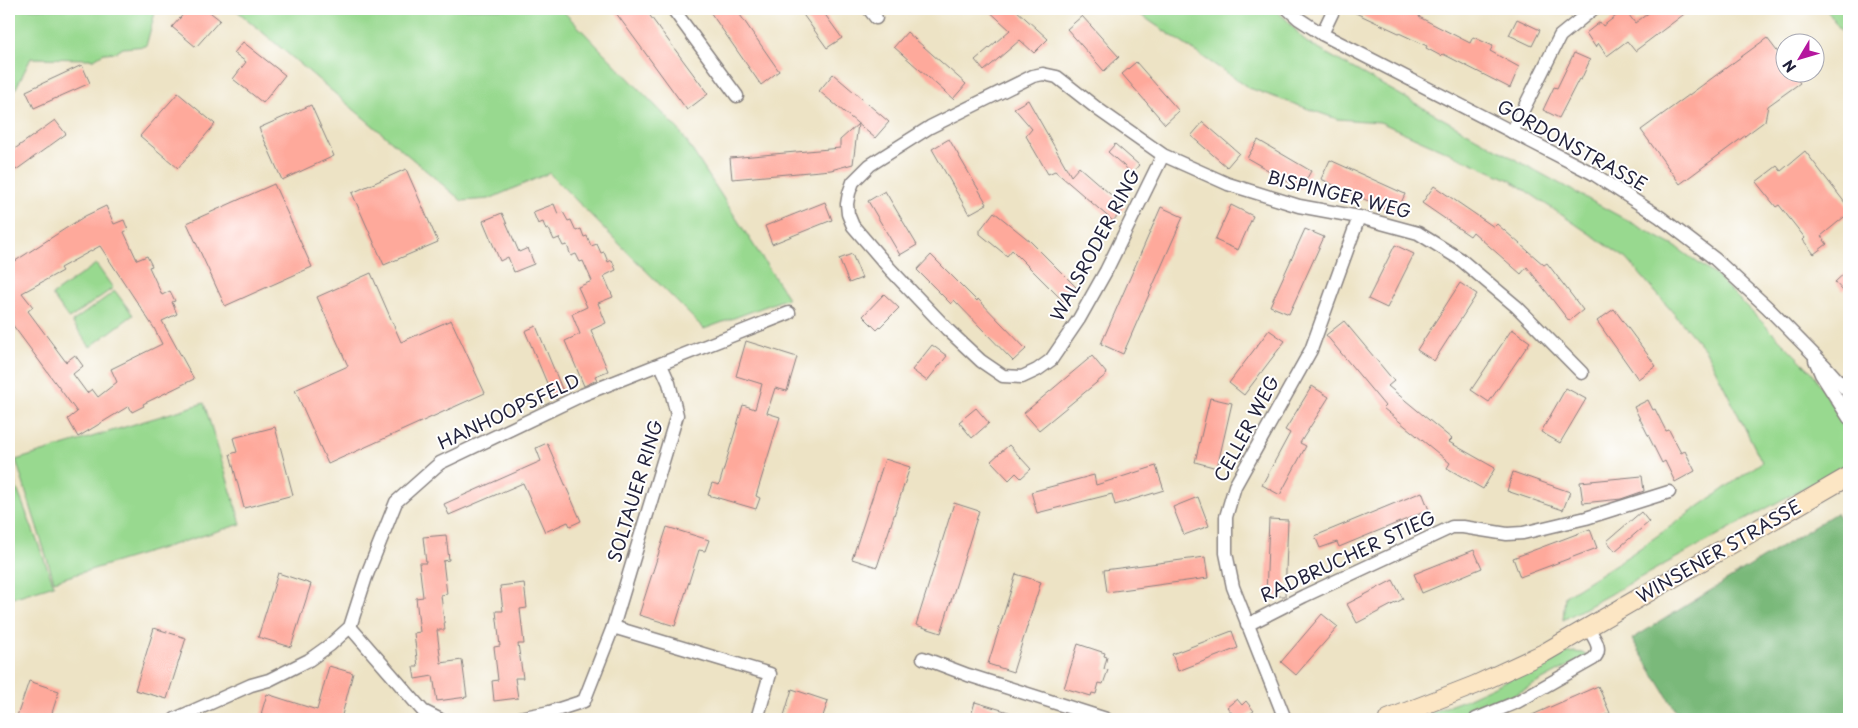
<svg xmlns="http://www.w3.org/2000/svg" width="1858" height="728" font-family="'Playpen Sans',sans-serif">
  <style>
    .green { fill: #98d98f; stroke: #5d7e65 }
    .forest { fill: #7ab97a; stroke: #4e6e5a }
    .building { fill: #fea99b; fill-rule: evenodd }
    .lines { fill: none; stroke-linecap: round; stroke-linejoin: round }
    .minor-casing { stroke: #888280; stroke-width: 15 }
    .secondary-casing { stroke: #888280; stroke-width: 20 }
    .minor { stroke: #fff; stroke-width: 12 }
    .secondary { stroke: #fce6c4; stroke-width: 18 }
    .labels { text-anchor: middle; stroke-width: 4; stroke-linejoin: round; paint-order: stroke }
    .street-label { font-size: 18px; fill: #22223b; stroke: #fff }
  </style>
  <rect width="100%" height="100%" fill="#fff"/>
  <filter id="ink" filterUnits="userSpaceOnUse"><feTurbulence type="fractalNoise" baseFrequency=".02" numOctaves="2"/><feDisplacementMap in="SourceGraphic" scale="10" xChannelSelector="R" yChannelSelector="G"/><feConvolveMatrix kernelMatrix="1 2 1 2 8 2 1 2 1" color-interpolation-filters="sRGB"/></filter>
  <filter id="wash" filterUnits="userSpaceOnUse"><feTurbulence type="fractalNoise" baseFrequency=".0096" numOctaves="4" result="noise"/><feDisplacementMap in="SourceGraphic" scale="20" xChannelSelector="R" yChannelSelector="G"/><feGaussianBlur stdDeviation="1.12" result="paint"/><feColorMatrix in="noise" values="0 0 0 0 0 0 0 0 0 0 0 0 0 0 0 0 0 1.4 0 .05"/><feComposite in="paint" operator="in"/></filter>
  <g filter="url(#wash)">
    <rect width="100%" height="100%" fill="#ede3c5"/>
    <g class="green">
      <path d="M9,9H156L146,46L123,48L117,52L104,53L94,59L31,58L9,102Z"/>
      <path d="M235,9H561L679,130L788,298L704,329L549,173L489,199L462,201Z"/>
      <path d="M1132,9H1274L1287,20L1306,42L1520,162L1676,247L1715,275L1812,372L1849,432V463L1563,620L1565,596L1630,555L1762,462L1706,351L1627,259L1510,180L1380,122L1337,119L1249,88Z"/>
      <path d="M1826,9H1849V42Z"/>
      <path d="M96,264L113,288L69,319L52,295Z"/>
      <path d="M115,291L133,315L90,347L72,322Z"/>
      <path d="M204,403L241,524L54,581L16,460Z"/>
      <path d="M9,468L54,585L9,599V552L11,549L9,547Z"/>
      <path d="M1575,652L1582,653L1587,656L1494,706L1453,719H1413L1462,701L1567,653Z"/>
    </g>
    <path class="forest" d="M1836,513L1849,531V719H1681L1632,639Z"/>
    <g id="blocks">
      <g class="building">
        <path d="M188,9H206L220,20L196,47L172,27Z"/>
        <path d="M613,9H645L708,94L687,110Z"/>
        <path d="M708,9H736L779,71L761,85Z"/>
        <path d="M799,9H821L842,38L827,48Z"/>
        <path d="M987,9H1015L1048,39L1034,53L1020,40L984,71L975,60L1010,30Z"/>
        <path d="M1347,9H1408L1420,14L1419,17L1470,43L1473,37L1493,46L1490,51L1519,67L1510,88L1443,54L1441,56L1426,48L1427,46Z"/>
        <path d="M1654,9H1691L1635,51L1627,41L1607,56L1598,43L1596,48L1586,33L1600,22L1603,26L1620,13L1622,14L1626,11L1635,23Z"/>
        <path d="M1082,16L1119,57L1104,71L1067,29Z"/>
        <path d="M1517,19L1540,30L1532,46L1509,35Z"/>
        <path d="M907,32L966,84L953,99L894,47Z"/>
        <path d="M1767,38L1786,63V72H1792L1800,83L1768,106L1765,121L1680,184L1641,130Z"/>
        <path d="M243,42L285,75L263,103L233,79L246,62L234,53Z"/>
        <path d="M1574,53L1590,60L1581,80L1579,79L1559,118L1543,110L1554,87L1557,88Z"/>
        <path d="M1136,62L1179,111L1165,124L1122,74Z"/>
        <path d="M82,65L90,83L34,108L26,91Z"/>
        <path d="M833,74L889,122L875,138L819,91Z"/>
        <path d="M178,93L215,124L178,168L140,136Z"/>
        <path d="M1028,100L1071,176L1079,167L1125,207L1113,221L1055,171L1048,174L1026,136L1032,129L1014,108Z"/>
        <path d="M311,105L334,156L282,180L259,128Z"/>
        <path d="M55,120L66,134L16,170L9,160V153Z"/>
        <path d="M1203,122L1239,153L1227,167L1191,136Z"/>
        <path d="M858,124L853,164L831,170L732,179L730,158L840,148V140Z"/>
        <path d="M949,139L987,204L969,214L932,149Z"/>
        <path d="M1258,140L1311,171L1301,189L1247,158Z"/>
        <path d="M1115,144L1139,165L1132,173L1108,152Z"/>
        <path d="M1805,151L1849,208V213L1821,236L1827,244L1814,254L1803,240L1805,238L1779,205L1776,207L1756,182L1777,166L1781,171Z"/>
        <path d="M1330,160L1405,194L1396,214L1321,179Z"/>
        <path d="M406,169L438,242L384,265L352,193Z"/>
        <path d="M274,184L312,267L225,306L187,223Z"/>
        <path d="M1434,186L1494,227L1497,224L1544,265L1547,263L1583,310L1569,321L1527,267L1521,274L1473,232L1470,236L1422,203Z"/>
        <path d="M885,191L917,245L900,255L868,201Z"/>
        <path d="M825,202L832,220L772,244L765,226Z"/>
        <path d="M554,204L558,214L563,212L568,221L571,220L576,231L581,229L584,237L587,236L591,246L597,244L601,253L604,252L608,262L612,260L616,270L604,276L613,297L598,303L606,323L591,330L608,371L595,376L597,380L584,386L565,341L580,334L572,314L587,307L578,287L592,281L583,261L580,262L576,254L571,256L567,245L563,246L559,238L554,240L549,229L546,230L543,222L538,224L533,212Z"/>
        <path d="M1231,205L1253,216L1238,250L1215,240Z"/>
        <path d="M106,206L114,224L124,220L128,230L124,232L137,260L147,256L152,266L149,267L162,295L170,291L175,301L172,302L177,314L162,321L194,379L143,404L144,406L132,412L129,406L78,437L68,419L77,412L9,320V265L85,216ZM100,246L154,328L162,344L111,369L117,382L98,397L92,389L87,393L73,374L83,366L75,355L66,362L28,311L33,307L22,293L62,271L60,268Z"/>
        <path d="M1161,207L1183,217L1123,354L1101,344Z"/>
        <path d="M994,212L1030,241L1076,287L1063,301L1012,250L1007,256L980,234V230Z"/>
        <path d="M502,213L519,252L528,248L534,264L514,272L508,257L500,261L483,221Z"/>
        <path d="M1305,229L1324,237L1289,314L1270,306Z"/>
        <path d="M1395,245L1414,254L1387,308L1368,299Z"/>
        <path d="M852,254L862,278L849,283L839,259Z"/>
        <path d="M931,255L977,301L978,299L1026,349L1013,361L954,300L951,304L917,270Z"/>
        <path d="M1849,269V285L1843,291L1835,282Z"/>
        <path d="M371,273L401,342L451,320L485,393L328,464L295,390L348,366L317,297Z"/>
        <path d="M1460,283L1477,294L1434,361L1417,350Z"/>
        <path d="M884,294L899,308L877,330L863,316Z"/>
        <path d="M1614,309L1656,366L1638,379L1597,321Z"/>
        <path d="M1344,321L1394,381L1388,386L1452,439L1449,442L1495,468L1483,489L1447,468L1450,463L1383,408L1385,406L1326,335Z"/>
        <path d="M536,326L563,391L552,395L525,331Z"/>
        <path d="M1512,329L1530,342L1489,402L1471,390Z"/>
        <path d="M1269,330L1285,341L1244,395L1229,383Z"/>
        <path d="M746,341L797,357L787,391L775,388L767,413L780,417L756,496L760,498L756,509L708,495L712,483L719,485L743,405L755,409L762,384L736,376Z"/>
        <path d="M932,345L947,356L927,381L912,370Z"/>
        <path d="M1092,356L1107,374L1039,430L1024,413Z"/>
        <path d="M1312,386L1329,397L1300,443L1306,446L1280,495L1262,485L1290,433L1285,430Z"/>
        <path d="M1566,388L1586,399L1560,443L1541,432Z"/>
        <path d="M1210,398L1232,403L1217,468L1195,462Z"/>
        <path d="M1648,400L1653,410L1655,409L1666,431L1669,430L1681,453L1685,451L1695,471L1675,482L1665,461L1662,463L1634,407Z"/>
        <path d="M976,408L989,423L972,438L959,422Z"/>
        <path d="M275,427L293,495L244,508L230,454L237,452L233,438Z"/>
        <path d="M547,443L581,521L570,526L568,522L545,532L523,483L449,515L444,504L541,461L536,448Z"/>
        <path d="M1009,445L1031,469L1021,478L1016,473L1009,480L991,461Z"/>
        <path d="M885,459L910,467L877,567L852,559Z"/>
        <path d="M1156,466L1164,490L1115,505L1112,494L1037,513L1031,492L1094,475L1096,485Z"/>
        <path d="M1513,472L1570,492L1563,510L1507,491Z"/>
        <path d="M1642,476L1644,491L1621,499L1583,503L1580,482Z"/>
        <path d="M1422,492L1429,510L1339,547L1337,542L1320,548L1315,536Z"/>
        <path d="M1198,497L1209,526L1184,535L1173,507Z"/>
        <path d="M954,503L979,511L941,633L916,625Z"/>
        <path d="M1641,512L1649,522L1615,551L1607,541Z"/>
        <path d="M1269,519L1288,520L1285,596H1266Z"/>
        <path d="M667,527L709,540L705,551L699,550L675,626L639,615Z"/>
        <path d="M1590,529L1597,548L1520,577L1513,558Z"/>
        <path d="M446,535L449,560L443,561L447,594L441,595L445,630H437L441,663L462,660L467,697L437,701L433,676L415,679L413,667H418L414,633L420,632L416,598L423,597L419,563H426L423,537Z"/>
        <path d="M1474,550L1482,568L1422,593L1414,574Z"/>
        <path d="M1205,557L1208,578L1107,592L1104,570Z"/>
        <path d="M278,573L311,584L291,647L258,637Z"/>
        <path d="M1016,574L1041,582L1013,672L988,664Z"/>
        <path d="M1393,580L1403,599L1357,623L1347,604Z"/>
        <path d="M524,583L527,608L520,609L524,644H518L523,678H515L518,698L494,701L492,681L498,680L494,647L500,646L496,611H503L500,586Z"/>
        <path d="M1322,614L1338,627L1296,675L1281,662Z"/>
        <path d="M154,628L186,638L167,699L135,690Z"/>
        <path d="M1232,631L1238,648L1178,671L1172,654Z"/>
        <path d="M1078,644L1105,653L1104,656L1107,657L1104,669L1108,670L1103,684L1099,683L1096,694L1092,693L1091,696L1064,688Z"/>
        <path d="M329,666L353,673L341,719H278L261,714L267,694L317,710Z"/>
        <path d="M29,681L59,691L50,719H16Z"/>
        <path d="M1598,686L1610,713L1597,719H1523Z"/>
        <path d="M792,689L828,701L822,719H783Z"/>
        <path d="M1237,699L1242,705L1246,701L1254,711L1242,719H1237L1227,707Z"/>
        <path d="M975,702L1022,716L1021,719H970Z"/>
      </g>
    </g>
  </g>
  <g filter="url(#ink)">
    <use href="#blocks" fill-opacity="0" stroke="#888280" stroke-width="1"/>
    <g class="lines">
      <g class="minor-casing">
        <g id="minor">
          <path d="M673,9L737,96"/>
          <path d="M869,9L876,18"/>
          <path d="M1288,9L1299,19L1322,34L1592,173L1660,217L1715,259L1767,307L1825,366L1849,393"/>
          <path d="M1322,34L1334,9"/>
          <path d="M1512,132L1560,36L1593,9"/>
          <path d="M1163,155L1106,271L1079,319L1051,360L1037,370L1022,377L1003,376L981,361L948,330L890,269L853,226L848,214L847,204L849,193L853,182L870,165L930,127L1033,76L1043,74L1057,77L1099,110L1163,155L1228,184L1299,206L1359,217L1418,233L1460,259L1517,307L1582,373"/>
          <path d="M1815,360L1821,374L1849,418"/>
          <path d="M1247,625L1304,596L1452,527H1463L1507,534L1523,533L1586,518L1669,492"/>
          <path d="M350,627L423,711L439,719"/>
          <path d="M613,627L770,674L757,719"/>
          <path d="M923,658L968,675L1106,719"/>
          <path d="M175,719L251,685L269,680L309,660L330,645L350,627L366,577L396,502L440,463L582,395L789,313"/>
          <path d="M514,719L550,712L584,701L613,627L677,415L669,383L661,365"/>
          <path d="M1285,719L1233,587L1226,553V517L1235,486L1311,350L1359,217"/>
          <path d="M1476,719L1517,702L1593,659C1604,650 1594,638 1588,628"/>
        </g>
      </g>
      <g class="secondary-casing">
        <path id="secondary" d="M1388,719L1475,685L1544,653L1849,476"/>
      </g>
      <use href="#minor" class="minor"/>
      <use href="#secondary" class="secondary"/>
    </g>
  </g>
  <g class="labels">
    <g class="street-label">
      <text transform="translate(1572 146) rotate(29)" y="6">GORDONSTRASSE</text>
      <text transform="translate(1339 195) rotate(14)" y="6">BISPINGER WEG</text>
      <text transform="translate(1096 245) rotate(-62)" y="6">WALSRODER RING</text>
      <text transform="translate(509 412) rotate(-25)" y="6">HANHOOPSFELD</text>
      <text transform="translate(1247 429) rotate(-62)" y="6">CELLER WEG</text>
      <text transform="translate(636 491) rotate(-73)" y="6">SOLTAUER RING</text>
      <text transform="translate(1719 552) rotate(-30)" y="6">WINSENER STRASSE</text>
      <text transform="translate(1348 557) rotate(-25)" y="6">RADBRUCHER STIEG</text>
    </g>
  </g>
  <rect width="1858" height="728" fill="none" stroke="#fff" stroke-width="30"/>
  <g transform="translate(1800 58) rotate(232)"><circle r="24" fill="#ffffff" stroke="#a7a7b1"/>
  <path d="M0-4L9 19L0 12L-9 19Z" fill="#b5179e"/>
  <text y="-8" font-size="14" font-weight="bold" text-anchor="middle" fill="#22223b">N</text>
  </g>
</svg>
